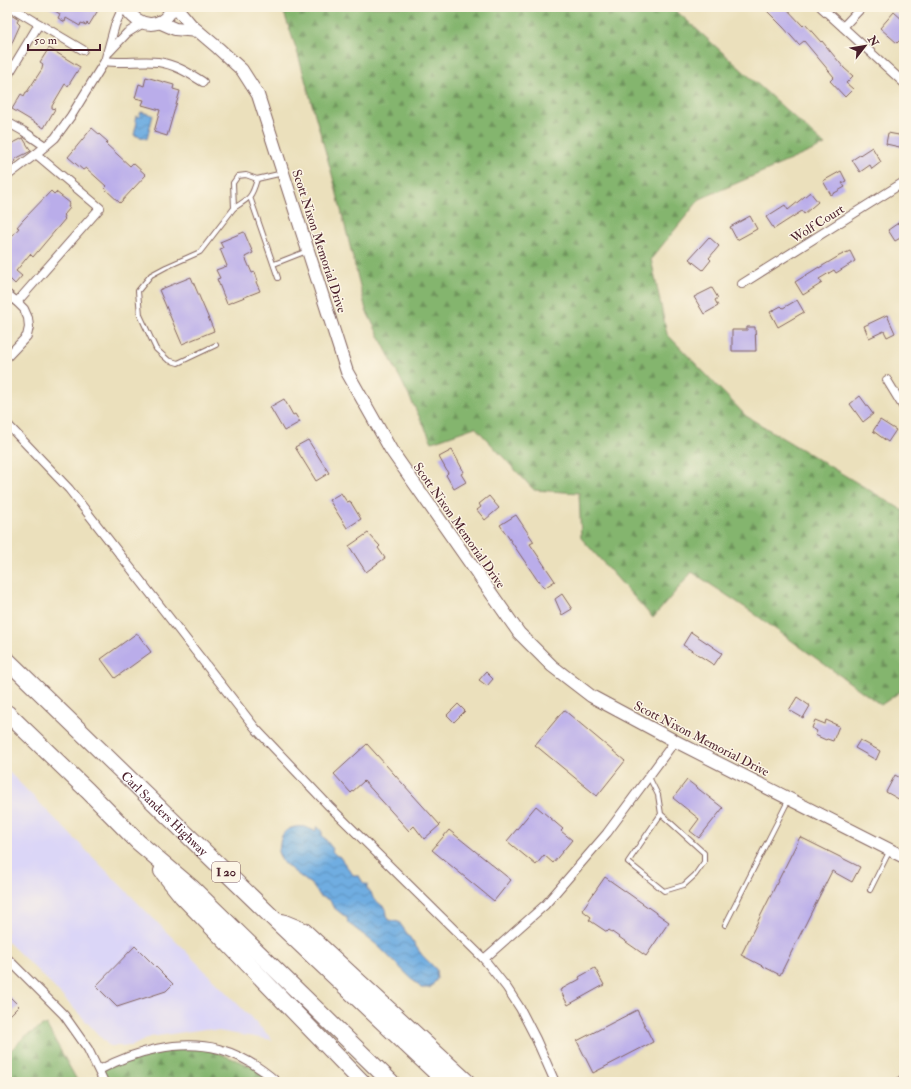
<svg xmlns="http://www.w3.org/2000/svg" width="911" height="1089" font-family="'IM FELL Double Pica',serif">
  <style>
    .built { fill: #dbd6f7 }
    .forest { fill: url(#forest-firs); stroke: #676a4c }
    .water { fill: url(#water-waves); stroke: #5c6686 }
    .building { fill: #baadea }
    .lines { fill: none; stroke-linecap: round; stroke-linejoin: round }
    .lane-casing { stroke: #82635e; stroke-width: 6 }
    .street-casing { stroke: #82635e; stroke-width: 10 }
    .secondary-casing { stroke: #82635e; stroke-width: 14 }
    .highway-casing { stroke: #82635e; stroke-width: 18 }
    .lane { stroke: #fff; stroke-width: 4 }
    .street { stroke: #fff; stroke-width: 8 }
    .secondary { stroke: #fff; stroke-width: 12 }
    .highway { stroke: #fff; stroke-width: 16 }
    .labels { text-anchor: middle; stroke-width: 3; stroke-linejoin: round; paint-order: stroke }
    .shield { fill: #fcf5e5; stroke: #7f5f63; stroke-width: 1 }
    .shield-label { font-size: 12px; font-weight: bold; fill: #4a1f2b }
    .street-label { font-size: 13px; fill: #4a1f2b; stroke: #fcf5e5 }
  </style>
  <defs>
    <pattern id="forest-firs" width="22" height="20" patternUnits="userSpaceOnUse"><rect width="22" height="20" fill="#84b56e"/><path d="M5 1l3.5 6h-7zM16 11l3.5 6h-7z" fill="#6e935b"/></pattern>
    <pattern id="water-waves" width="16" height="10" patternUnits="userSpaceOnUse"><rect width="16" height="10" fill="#6fade1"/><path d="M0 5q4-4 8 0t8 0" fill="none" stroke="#5d8cb7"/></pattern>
  </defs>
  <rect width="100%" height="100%" fill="#fcf5e5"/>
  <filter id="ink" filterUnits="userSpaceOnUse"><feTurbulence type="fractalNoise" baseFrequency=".025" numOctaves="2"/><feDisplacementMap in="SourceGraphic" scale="8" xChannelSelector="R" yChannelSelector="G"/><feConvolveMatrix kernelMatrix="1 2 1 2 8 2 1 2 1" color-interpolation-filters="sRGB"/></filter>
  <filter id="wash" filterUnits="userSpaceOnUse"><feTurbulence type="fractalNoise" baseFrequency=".012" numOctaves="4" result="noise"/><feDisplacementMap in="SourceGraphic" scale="16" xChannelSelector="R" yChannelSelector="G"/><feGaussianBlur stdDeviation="0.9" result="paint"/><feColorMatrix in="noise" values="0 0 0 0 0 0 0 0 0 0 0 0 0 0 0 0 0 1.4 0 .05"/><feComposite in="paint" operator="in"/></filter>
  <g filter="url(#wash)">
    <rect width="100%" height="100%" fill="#ebe0bc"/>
    <path class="built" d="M7,770L273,1040L205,1029L150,1037L132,1046H109L49,982L7,941Z"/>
    <g class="forest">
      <path d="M282,7H672L825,145L700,199L651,259L667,334L746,416L904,511V689L881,705L749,610L692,572L653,618L581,538L579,493L534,490L475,427L432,442L366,310L333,178L297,51Z"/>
      <path d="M46,1024L78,1082H7V1054L23,1038Z"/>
      <path d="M200,1046L262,1070L275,1082H102L99,1070L139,1053Z"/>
    </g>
    <g class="water">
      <path d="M141,112L153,115L147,139L134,135L137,122L135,121L136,116L139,117Z"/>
      <path d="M317,826L322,832V835L333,849L332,851L337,856H339L354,876H359L364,884H367V889L371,892L373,898L386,909L388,920L399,922L422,955L436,969L437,979L430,988H421L377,945L348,923L347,918L333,907L330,900L320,896L312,885L292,870L282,861L278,852C281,847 279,841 282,836C285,828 298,825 305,827C308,828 312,830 315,831L316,830V828Z"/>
    </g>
    <g id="blocks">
      <g class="building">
        <path d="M48,7H100L89,25L87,23L86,25L81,23L80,26L66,18L65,22L58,18L60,14Z"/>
        <path d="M763,7H785L803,26L805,24L821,42L822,41L844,68L853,76L846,83L853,89L845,97L830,81L834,77L804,41L799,45L783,27Z"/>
        <path d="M894,12L904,21V36L897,43L880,28Z"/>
        <path d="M11,14L19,19L17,22L20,25L7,54V15L10,16Z"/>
        <path d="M49,48L80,67L68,86L65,84L52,106V108L55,109L44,128L12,109L21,94L24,96L26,92H27L42,69L43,64L40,62Z"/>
        <path d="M146,77L174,85L173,89L180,91L167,136L154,132L160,110L142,105L144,100L135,98L139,84L144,86Z"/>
        <path d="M92,128L108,142L106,144L130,166L133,163L146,175L120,203L104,188L106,186L86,168L83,170L68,157Z"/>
        <path d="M888,133L904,136V148L886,144Z"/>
        <path d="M23,138L31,151L15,159L16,161L7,168V146Z"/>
        <path d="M872,147L881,162L872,169L870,165L860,172L852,160Z"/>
        <path d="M841,171L846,181L842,183L845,187L831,195L823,181Z"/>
        <path d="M51,191L54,194L56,192L70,203L68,207L70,208L64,215L65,216L64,218L65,219L33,257L30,254L16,271L22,276L15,284L7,276V242L19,228L17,227L23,220Z"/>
        <path d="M810,192L818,202L804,214L802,211L774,229L766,217L785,205L788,210Z"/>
        <path d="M750,216L757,229L737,240L730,227Z"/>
        <path d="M904,219V236L895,241L888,230Z"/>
        <path d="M244,232L253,253L245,257L252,273L255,272L258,281L256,282L260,291L227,304L217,279L220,278L216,270L227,266L220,249L223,248L220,242Z"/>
        <path d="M709,237L719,246L709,258L711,260L703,270L689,259Z"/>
        <path d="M850,251L855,261L836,273L834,270L819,279L822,283L803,295L795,282L819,267V268L839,256Z"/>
        <path d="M191,277L214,331L182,344L159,290Z"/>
        <path d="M712,288L718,298L715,300L718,306L704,314L694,297Z"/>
        <path d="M797,300L804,312L778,327L770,312L781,306L783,308Z"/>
        <path d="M887,315L895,333L887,337L884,331L869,338L864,326Z"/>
        <path d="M747,327H755L756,351H732V330H747Z"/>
        <path d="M860,396L873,414L863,422L850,404Z"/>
        <path d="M284,399L293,415L295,414L300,422L284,431L270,407Z"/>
        <path d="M880,420L896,430L888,442L873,431Z"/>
        <path d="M308,440L329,473L316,481L295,447Z"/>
        <path d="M452,450L464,472L461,474L466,482L454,489L446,475L448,473L439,457Z"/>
        <path d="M341,493L347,502L350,501L361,519L347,528L329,500Z"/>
        <path d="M489,496L499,508L485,520L477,510L481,507L479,504Z"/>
        <path d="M516,515L534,542L530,544L555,581L544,588L539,580L538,581L500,525Z"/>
        <path d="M368,533L380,546L378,548L385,558L366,572L349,546Z"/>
        <path d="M562,594L572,609L562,615L555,599Z"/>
        <path d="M691,632L722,653L714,665L683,645Z"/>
        <path d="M137,633L151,652L115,678L101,659Z"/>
        <path d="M486,672L493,679L487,686L479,680Z"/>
        <path d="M797,697L810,706L803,718L789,710Z"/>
        <path d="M458,704L465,711L454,722L447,715Z"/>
        <path d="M564,710L625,761L597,796L535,745Z"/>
        <path d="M815,720L825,724L826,720L839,726L833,741L827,739L826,740L815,735L817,731L812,728Z"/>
        <path d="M860,740L880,751L876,760L855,748Z"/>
        <path d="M367,744L440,825L424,839L414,826L409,831L364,781L351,793L334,774Z"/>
        <path d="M895,775L904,780V802L886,792Z"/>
        <path d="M687,780L723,808L699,838L690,831L699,819L673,798Z"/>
        <path d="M536,806L563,829L561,831L572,840L553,863L544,855L536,865L507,841Z"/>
        <path d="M449,830L511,880L494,901L432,850Z"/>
        <path d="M800,837L860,867L852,882L832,871L780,975L741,955Z"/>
        <path d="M605,877L669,922L646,956L609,930L607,932L589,920L591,917L582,910Z"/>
        <path d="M135,946L173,984L166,991L117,1007L96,986Z"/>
        <path d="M595,968L604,985L568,1005L560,990L580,979L579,977Z"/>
        <path d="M7,994L19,1006L7,1018Z"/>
        <path d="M637,1010L653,1042L593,1073L577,1041Z"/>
      </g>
    </g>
  </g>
  <g filter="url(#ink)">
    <use href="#blocks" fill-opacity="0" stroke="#82635e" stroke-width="1"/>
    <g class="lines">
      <g class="lane-casing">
        <g id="lane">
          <path d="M250,197L278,278"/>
          <path d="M234,208C250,198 252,197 257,179"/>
          <path d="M274,264L307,251"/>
          <path d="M216,345L178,363L168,360L156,349L140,315L138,291L151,275L166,267L200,252L234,208L233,183L238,176L246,175L257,179L283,173"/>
          <path d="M649,777L658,795L661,814L704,853V862L695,875L684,885L664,891L628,862L661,814"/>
          <path d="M870,890L890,850"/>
          <path d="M725,925L789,799"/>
        </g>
      </g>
      <g class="street-casing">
        <g id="street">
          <path d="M821,7L904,83"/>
          <path d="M39,24L83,50"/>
          <path d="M843,27L862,7"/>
          <path d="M109,52L127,33L143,23"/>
          <path d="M105,61C123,64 140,60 158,62C174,64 189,73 203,82"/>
          <path d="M7,77L39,24L11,7"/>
          <path d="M7,122L23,131L45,146"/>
          <path d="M7,176L36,154L55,138L71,116L105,61L115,25L123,7"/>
          <path d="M742,284L904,182"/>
          <path d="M7,294L17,302L100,208L36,154"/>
          <path d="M7,357L27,336L29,327L28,318L24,309L17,302"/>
          <path d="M887,380L904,408"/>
          <path d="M7,424L69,489L256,729L329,806L484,959L507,988L520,1008L536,1039L555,1082"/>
          <path d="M7,958L64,1015L88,1049L104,1082"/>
          <path d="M484,959L545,905L607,833L675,741"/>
          <path d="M99,1070C134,1051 180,1039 219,1049C241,1055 261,1068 277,1082"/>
          <path d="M900,1082L904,1078"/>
        </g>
      </g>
      <g class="secondary-casing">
        <g id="secondary">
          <path d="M126,7C136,28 164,31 172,7"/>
          <path d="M176,7L191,25L218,48L242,70L258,95L347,372L391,450L519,633L552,666L591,696L675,741L904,857"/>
          <path d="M159,22L175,29L198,31"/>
        </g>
      </g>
      <g class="highway-casing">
        <g id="highway">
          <path id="s1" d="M7,660L275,920L446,1082"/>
          <path d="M7,713L88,791L138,842L191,887L391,1082"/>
          <path d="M162,871L182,896L362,1082"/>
          <path d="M282,922L304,931L467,1082"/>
        </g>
      </g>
      <use href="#lane" class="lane"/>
      <use href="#street" class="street"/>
      <use href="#secondary" class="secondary"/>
      <use href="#highway" class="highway"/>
    </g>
  </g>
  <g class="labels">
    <rect class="shield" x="212" y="862" width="28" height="20" rx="3"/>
    <g class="shield-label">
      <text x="226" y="876">I 20</text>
    </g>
    <g class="street-label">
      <text transform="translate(817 223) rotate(-32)" y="5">Wolf Court</text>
      <text transform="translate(320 241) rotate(72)" y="5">Scott Nixon Memorial Drive</text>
      <text transform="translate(460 525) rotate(55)" y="5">Scott Nixon Memorial Drive</text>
      <text transform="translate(702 738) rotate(27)" y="5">Scott Nixon Memorial Drive</text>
      <text dy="5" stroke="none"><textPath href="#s1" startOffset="220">Carl Sanders Highway</textPath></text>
    </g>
  </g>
  <rect width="911" height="1089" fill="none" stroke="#fcf5e5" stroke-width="24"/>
  <g transform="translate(865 46) rotate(59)" stroke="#fcf5e5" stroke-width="3" paint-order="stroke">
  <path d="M0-3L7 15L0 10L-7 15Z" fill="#4a1f2b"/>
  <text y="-6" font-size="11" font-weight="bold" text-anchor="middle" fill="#4a1f2b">N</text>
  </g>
  <path d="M28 44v6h72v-6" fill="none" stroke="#4a1f2b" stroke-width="2"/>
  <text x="34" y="44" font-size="12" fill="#4a1f2b" stroke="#fcf5e5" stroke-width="3" paint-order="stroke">50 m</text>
</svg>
